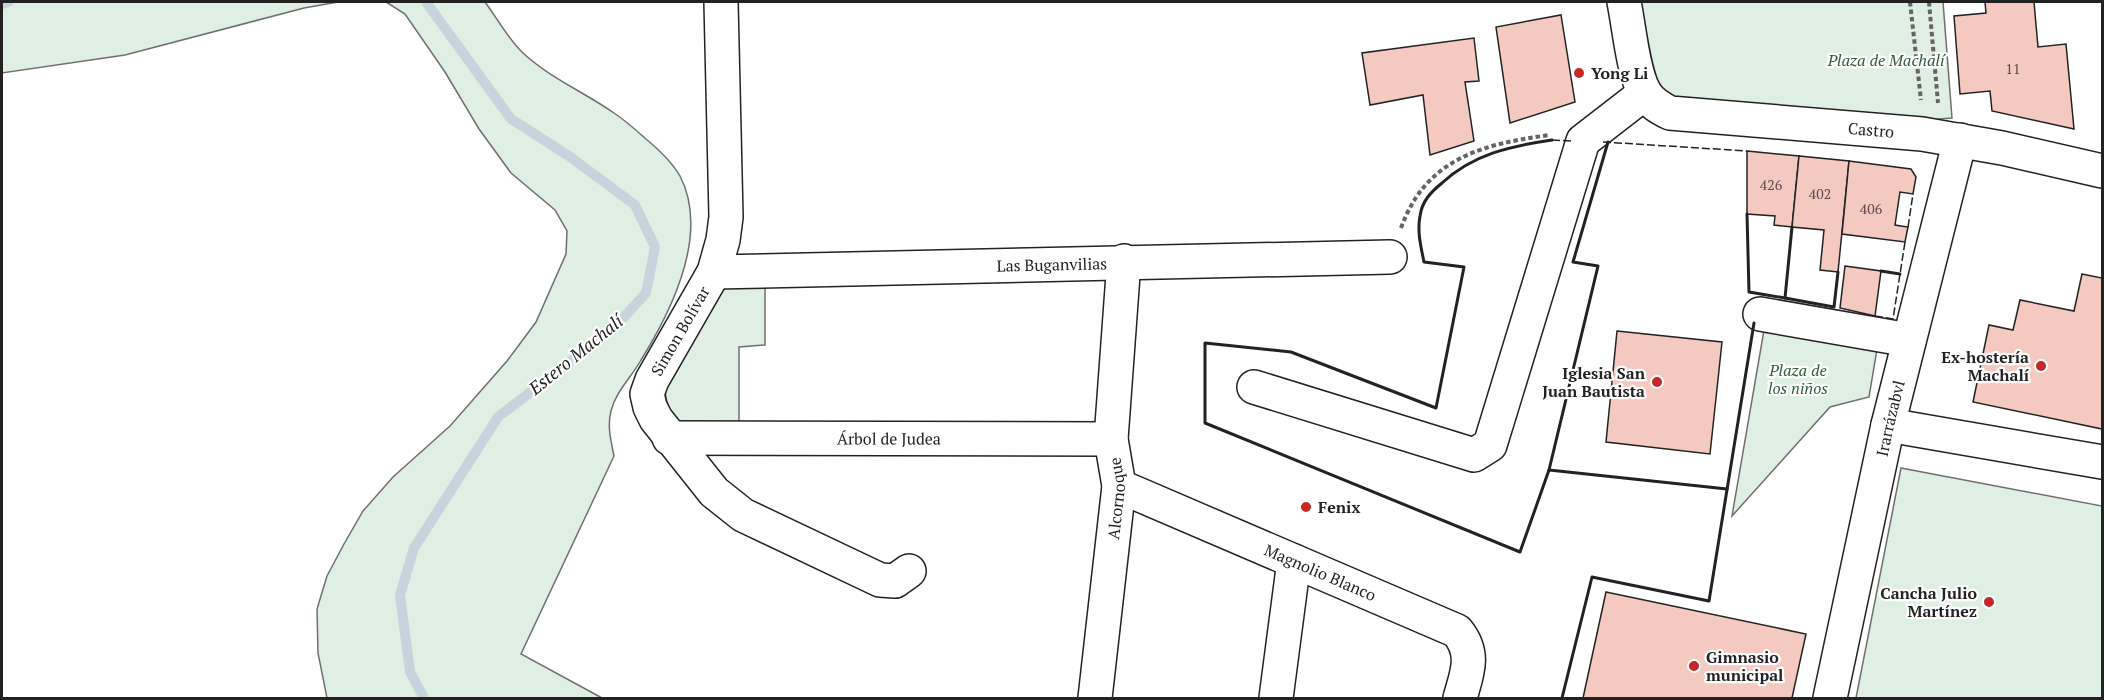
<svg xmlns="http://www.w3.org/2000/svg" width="2104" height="700" font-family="'PT Serif',serif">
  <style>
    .green { fill: #e0efe3; stroke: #6f6f6f; stroke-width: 1.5 }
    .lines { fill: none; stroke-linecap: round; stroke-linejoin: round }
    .stream { stroke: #c7d3dd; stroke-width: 10 }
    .building { fill: #f3c9c0; stroke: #222; stroke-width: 1.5 }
    .minor-casing { stroke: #222; stroke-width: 36 }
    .major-casing { stroke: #222; stroke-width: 36 }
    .path { stroke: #646464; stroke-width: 4; stroke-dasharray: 4.5 3; stroke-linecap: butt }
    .minor { stroke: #fff; stroke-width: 33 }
    .major { stroke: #fff; stroke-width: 33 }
    .fence { stroke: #222; stroke-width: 1.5; stroke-dasharray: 8 3; stroke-linecap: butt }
    .wall { stroke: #222; stroke-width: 3 }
    .poi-dot { fill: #c62828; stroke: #fff; stroke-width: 2 }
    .labels { text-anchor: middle; stroke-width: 4.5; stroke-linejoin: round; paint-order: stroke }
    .number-label { font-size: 14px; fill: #564c4a }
    .park-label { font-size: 16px; font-style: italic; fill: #2f5e38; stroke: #fff }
    .poi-label { font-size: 16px; font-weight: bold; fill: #222; stroke: #fff; text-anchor: start }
    .street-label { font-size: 16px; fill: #222; stroke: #fff }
    .water-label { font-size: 18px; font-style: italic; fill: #222; stroke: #fff }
  </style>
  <rect width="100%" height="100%" fill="#fff"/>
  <g class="green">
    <path d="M2,2H338L304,8L125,55L2,73Z"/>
    <path d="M386,2H485C497,18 508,39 523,53C550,78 584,92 614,113C626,121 636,130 646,139C658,149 672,162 680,176C710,234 672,310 641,360C631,378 616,391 611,411C607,426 611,441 614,456L521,654L602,698H327L318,653L317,609L327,576L344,544L363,511L393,477L450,426L507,361L536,322L566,254L567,231L555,210L511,173L479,129L445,72L405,14Z"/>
    <path d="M1636,2H1943L1952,118L1912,121L1682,102L1667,95L1656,84Z"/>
    <path d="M765,280V345L739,347V425L682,424C671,416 665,401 665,388L720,291L727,285Z"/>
    <path d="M1764,330L1877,349L1869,397L1830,407L1732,516Z"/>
    <path d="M1901,468L2102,506V698H1856Z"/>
  </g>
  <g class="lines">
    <g class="stream">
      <path d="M2,4L8,2"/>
      <path d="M424,698L410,672L400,595L414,548L498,417L614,328L646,293L655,247L635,205L569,156L511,119L426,2"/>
    </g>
  </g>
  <g class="building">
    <path d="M1985,2H2034L2038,47L2066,44L2074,129L1992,111L1990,91L1960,94L1954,16L1986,13Z"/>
    <path d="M1561,15L1575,102L1510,123L1496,27Z"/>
    <path d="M1474,38L1479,81L1465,82L1474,141L1430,155L1423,95L1370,105L1362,53Z"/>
    <path d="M1747,151L1799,156L1792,227L1774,225L1775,216L1747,214Z"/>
    <path d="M1799,156L1849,161L1838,272L1820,270L1824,230L1792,227Z"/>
    <path d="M1849,161L1911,169L1916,177L1913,194L1900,192L1895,225L1908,227L1905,242L1842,234Z"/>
    <path d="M1845,266L1881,271L1875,316L1840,308Z"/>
    <path d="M2082,274L2102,278V429L1973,402L1989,325L2013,330L2020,300L2074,311Z"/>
    <path d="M1617,331L1722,342L1710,454L1606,442Z"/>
    <path d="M1606,592L1806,634L1792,698H1583Z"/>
  </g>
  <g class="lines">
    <g class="minor-casing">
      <g id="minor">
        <path d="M721,2L726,217L723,240L714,272L652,380L647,394L650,407L656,419L714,492L743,515L880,580L895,581L909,571"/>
        <path id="s1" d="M714,272L1390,257"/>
        <path d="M1760,314L1909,340"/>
        <path d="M1254,387L1474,455L1490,445L1583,141L1645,93"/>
        <path d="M1888,425L2102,462"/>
        <path id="s2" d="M669,438L1111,439"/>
        <path id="s3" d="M1119,486L1457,631C1476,654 1467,673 1460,698"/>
        <path id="s4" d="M1095,698L1119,486L1111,439L1124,261"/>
        <path d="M1276,698L1294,561"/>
        <path id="s5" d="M1830,698L1888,425L1960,140"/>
      </g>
    </g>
    <g class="major-casing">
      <g id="major">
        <path id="s6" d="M1624,2C1629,26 1633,73 1645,93C1651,103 1660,108 1670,113L1922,134L2002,148L2102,171"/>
      </g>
    </g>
    <g class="path">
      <path d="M1910,2L1921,100"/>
      <path d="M1929,2L1938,103"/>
      <path d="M1401,228C1426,158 1483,144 1550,135"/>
    </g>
    <use href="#minor" class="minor"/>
    <use href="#major" class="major"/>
    <g class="fence">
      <path d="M1552,140L1571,141"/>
      <path d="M1603,142L1747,151"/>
      <path d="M1908,227L1913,194"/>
      <path d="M1875,316L1893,319L1905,242"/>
    </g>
    <g class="wall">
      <path d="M1608,142L1573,262L1598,266L1549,470L1727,489"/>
      <path d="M1747,214L1749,292L1785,298L1792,227"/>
      <path d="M1881,271L1900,274"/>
      <path d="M1785,298L1834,307L1838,272"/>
      <path d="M1549,470L1520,552L1205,423V343L1291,352L1436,408L1464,267L1424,262C1421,247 1417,232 1420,216C1422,201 1431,192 1442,183C1473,154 1511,146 1552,140"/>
      <path d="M1562,698L1592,577L1709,601L1754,323"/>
    </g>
  </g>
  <g class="poi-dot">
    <circle cx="1579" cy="73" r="6"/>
    <circle cx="2041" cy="366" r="6"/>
    <circle cx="1657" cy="382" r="6"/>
    <circle cx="1306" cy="507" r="6"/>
    <circle cx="1989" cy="602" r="6"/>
    <circle cx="1694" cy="666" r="6"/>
  </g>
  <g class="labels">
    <g class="number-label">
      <text x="2013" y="74">11</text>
      <text x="1771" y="190">426</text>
      <text x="1820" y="199">402</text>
      <text x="1871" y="214">406</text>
    </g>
    <g class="park-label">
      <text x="1886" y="66">Plaza de Machalí</text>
      <text x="1798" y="376">Plaza de<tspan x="1798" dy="18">los niños</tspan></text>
    </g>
    <g class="poi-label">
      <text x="1591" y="79">Yong Li</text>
      <text x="2029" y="363" text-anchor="end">Ex-hostería<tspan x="2029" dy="18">Machalí</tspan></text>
      <text x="1645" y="379" text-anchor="end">Iglesia San<tspan x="1645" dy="18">Juan Bautista</tspan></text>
      <text x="1318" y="513">Fenix</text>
      <text x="1977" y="599" text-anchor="end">Cancha Julio<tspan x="1977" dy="18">Martínez</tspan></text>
      <text x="1706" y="663">Gimnasio<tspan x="1706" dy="18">municipal</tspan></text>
    </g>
    <g class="street-label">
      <text dy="6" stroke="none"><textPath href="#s6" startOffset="328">Castro</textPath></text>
      <text dy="6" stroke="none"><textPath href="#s1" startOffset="338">Las Buganvilias</textPath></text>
      <text transform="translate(680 331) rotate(-60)" y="6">Simon Bolívar</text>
      <text dy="6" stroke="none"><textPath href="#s5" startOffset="286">Irarrázabvl</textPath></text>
      <text dy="6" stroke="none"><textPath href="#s2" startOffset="220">Árbol de Judea</textPath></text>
      <text dy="6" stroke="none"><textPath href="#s4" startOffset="201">Alcornoque</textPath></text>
      <text dy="6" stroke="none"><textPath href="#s3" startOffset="219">Magnolio Blanco</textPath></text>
    </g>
    <g class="water-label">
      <text transform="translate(576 355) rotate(-39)" y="6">Estero Machalí</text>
    </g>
  </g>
  <rect width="2104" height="700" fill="none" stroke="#222222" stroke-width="6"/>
</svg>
